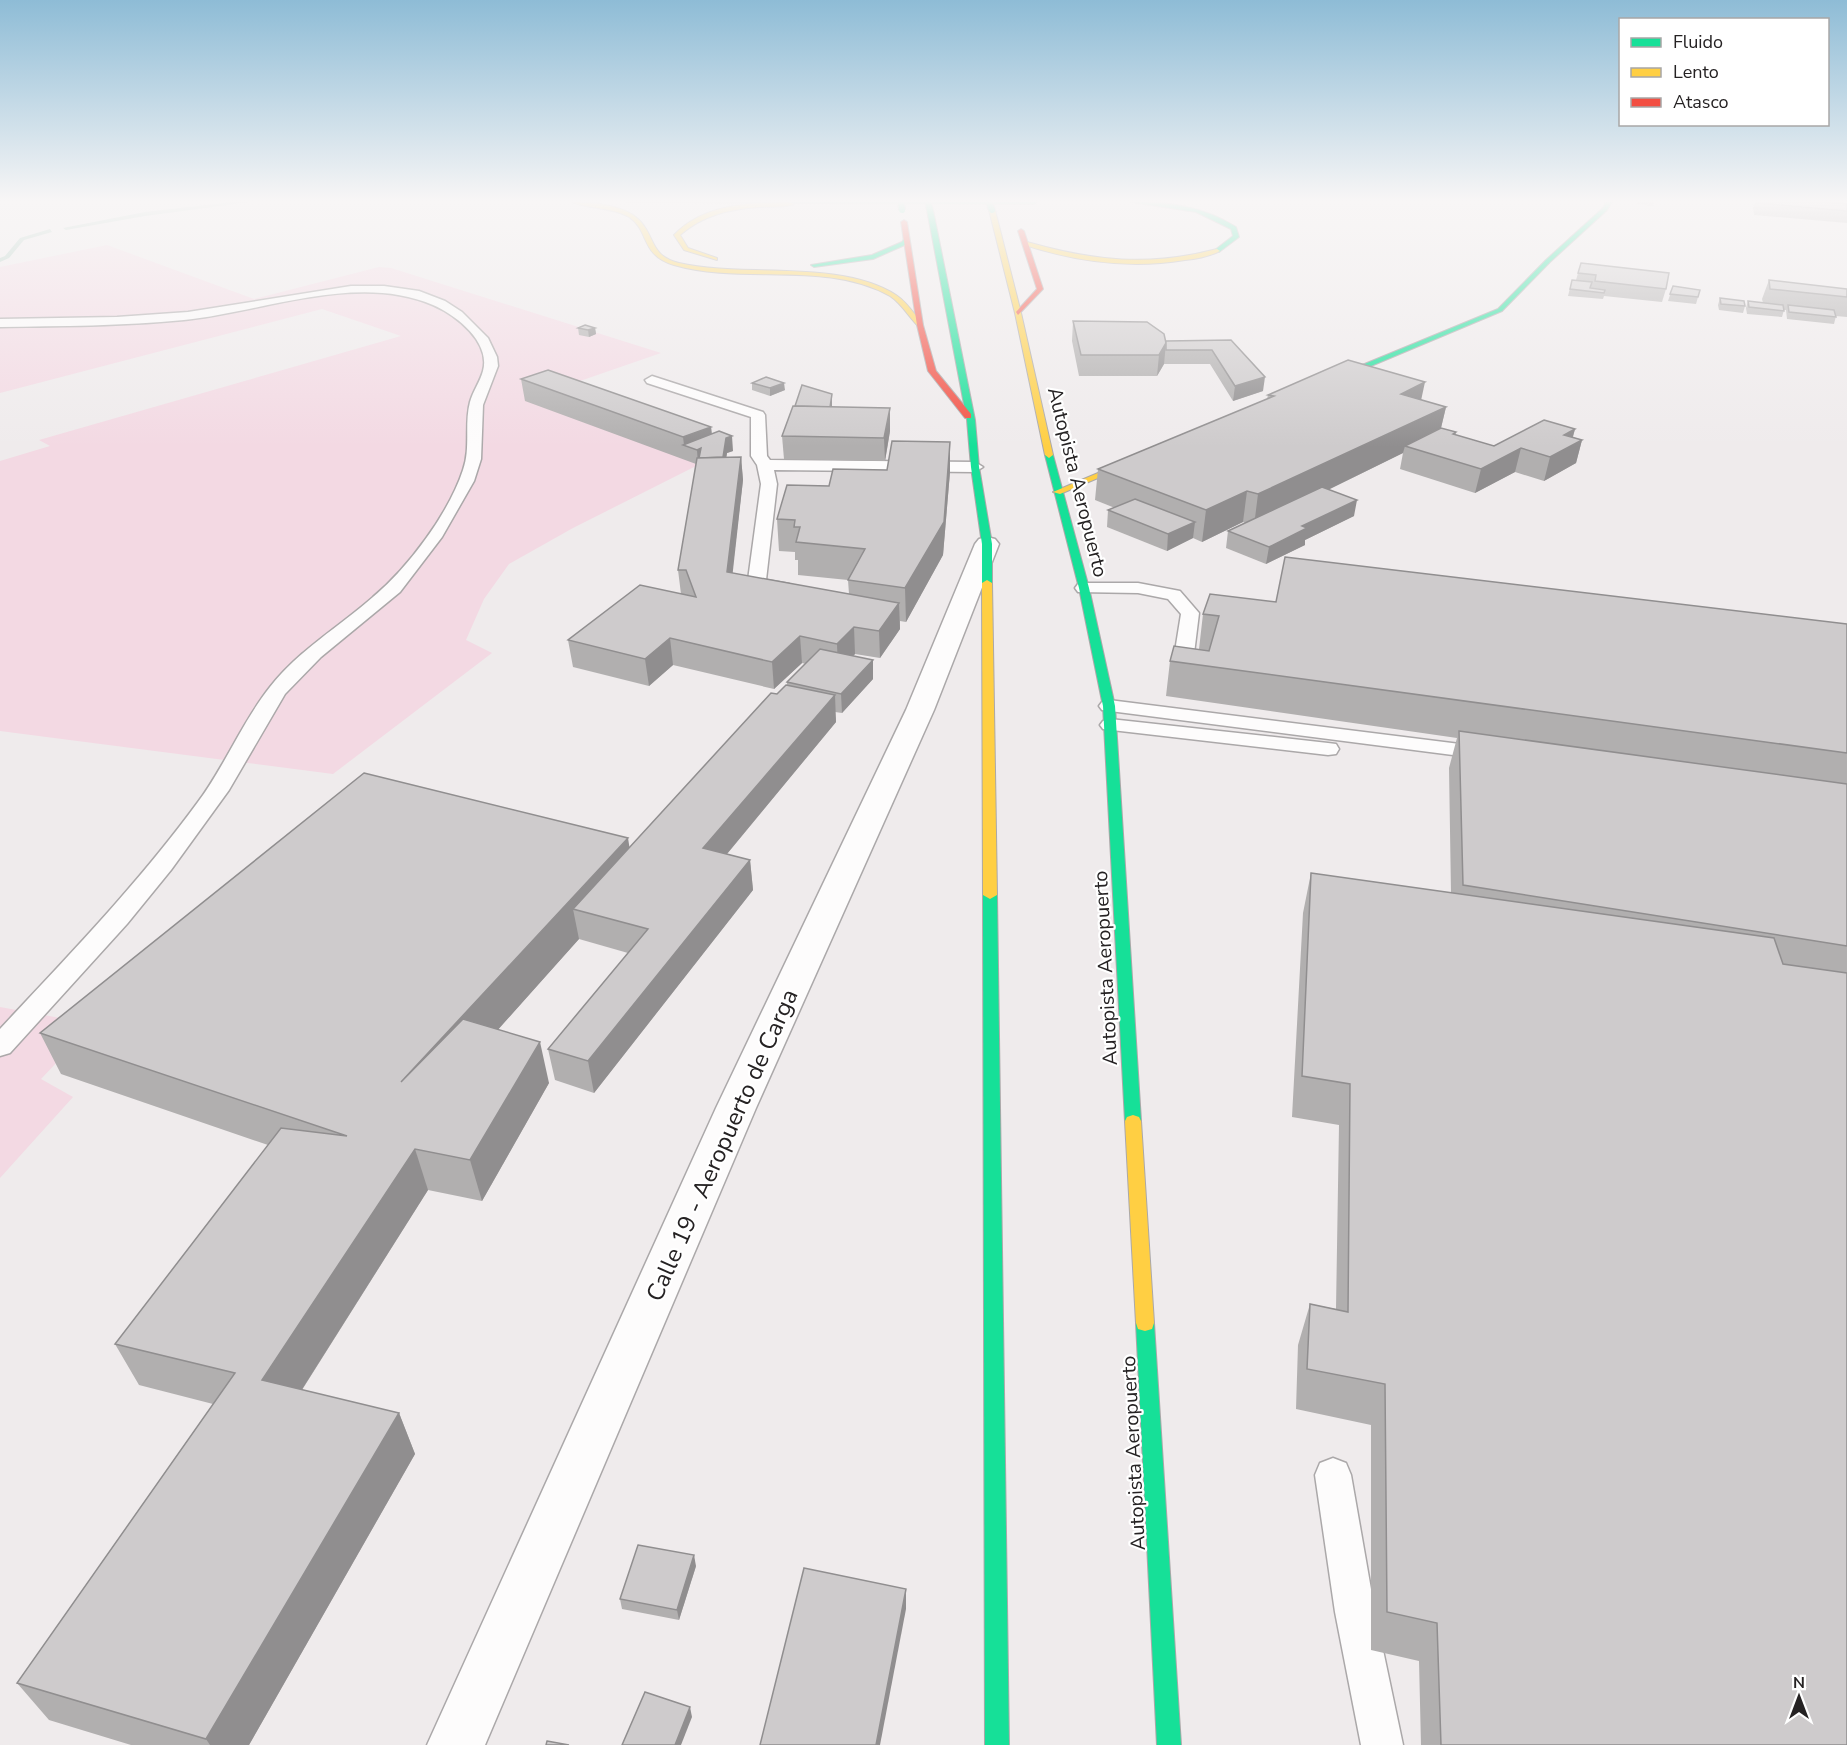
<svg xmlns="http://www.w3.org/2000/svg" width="1847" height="1745" font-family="'Nunito Sans',sans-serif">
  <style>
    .green { fill: #f3d9e3 }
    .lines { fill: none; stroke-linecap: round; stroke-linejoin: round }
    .stream { fill: #a8c9bc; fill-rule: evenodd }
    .lane-casing { stroke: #aba8a9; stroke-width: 3 }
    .street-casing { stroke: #aba8a9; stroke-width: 3 }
    .fast-casing { stroke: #aba8a9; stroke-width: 2 }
    .slow-casing { stroke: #aba8a9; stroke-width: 2 }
    .jam-casing { stroke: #aba8a9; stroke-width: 2 }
    .lane { fill: #fdfcfc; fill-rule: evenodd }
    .street { fill: #fdfcfc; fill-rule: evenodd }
    .fast { fill: #16e098; fill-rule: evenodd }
    .slow { fill: #ffcf43; fill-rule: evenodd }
    .jam { fill: #f24e42; fill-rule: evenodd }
    .fast-bridge-casing { stroke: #aba8a9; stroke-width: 8; stroke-linecap: butt }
    .fast-bridge { stroke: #16e098; stroke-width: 6 }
    .wall { fill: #b1afaf }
    .shaded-wall { fill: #908e8f }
    .building { fill: #cecbcc; stroke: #908e8f; stroke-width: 1.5 }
    .labels { text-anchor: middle; stroke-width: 4.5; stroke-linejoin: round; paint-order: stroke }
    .street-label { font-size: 20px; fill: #252223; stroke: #fff }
    .near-street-label { font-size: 24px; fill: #252223; stroke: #fff }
  </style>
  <rect width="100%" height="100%" fill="#efebec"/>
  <g class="green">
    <path d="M107,245L254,299L379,267L391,268L661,353L551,391L698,465L573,528L509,564L484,599L466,640L492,653L333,774L0,731V461L50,446L39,440L401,336L322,309L0,393V267Z"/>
    <path d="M0,1007L93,1024L41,1079L73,1097L0,1178Z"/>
  </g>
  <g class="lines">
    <g class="stream">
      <path d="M232,202H250L145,216L66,230L63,228L145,212Z"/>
      <path d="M50,229L52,232L24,240L9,258L0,262V258L5,256L20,238Z"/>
    </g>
    <g class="lane-casing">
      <g id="lane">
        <path d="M351,286H384L419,291L445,301L462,312L488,338L497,357L498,366L483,405L481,459L474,481L442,537L400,592L321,657L285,694L229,790L171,870L127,924L10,1053L0,1056V1029C69,955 138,884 198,802C225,766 242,722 270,687C299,650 339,627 373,597C408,568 449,513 463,470C471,448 464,424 470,402C473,391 480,382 483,371C491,342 456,315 433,305C357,272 263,312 184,320C123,326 61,326 0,327V319L117,317L188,312Z"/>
        <path d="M652,376L763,412L765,415L767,456L770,460L975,462L983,467L975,472L774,470L777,484L766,580L789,584L792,588L789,592L783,593L752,588L748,580L761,484L757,465L751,456V417L647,383L645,380Z"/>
        <path d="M1084,583H1138L1180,591L1199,613L1192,670L1189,674H1175L1172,670L1181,614L1168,599L1138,593L1078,592L1075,588L1078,584Z"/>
        <path d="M1109,700L1484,747L1492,748L1495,753L1492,758L1484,759L1102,710L1099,706L1102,702Z"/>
        <path d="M1110,719L1328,743L1336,744L1339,749L1336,754L1328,755L1103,729L1100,725L1103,721Z"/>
        <path d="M1333,1458L1346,1463L1351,1475L1375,1612L1403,1745H1361L1335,1612L1315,1475L1320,1463Z"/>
      </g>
    </g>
    <g class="street-casing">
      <path id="street" d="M987,537L995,539L999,544L934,710L756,1108L485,1745H427L716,1108L906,710L975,544L979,539Z"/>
    </g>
    <g class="fast-casing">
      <g id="fast">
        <path d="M627,202H1037L1035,204Z"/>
        <path d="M1131,202C1169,202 1203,206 1236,227L1239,237L1219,252H1215V250L1233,236L1231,229L1196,212Z"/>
        <path d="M1606,202H1612L1607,210L1550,262L1502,311L1328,384L1321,382L1498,309L1546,260L1603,208Z"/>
        <path d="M930,208L933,210L975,420L979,467L992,544V583L987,586L982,583V544L971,467L967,420L927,210Z"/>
        <path d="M906,236L909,238L907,244L873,259L814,267L811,265L872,255L902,242Z"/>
        <path d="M1049,452L1053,455L1089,588L1115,706L1141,1121L1139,1125L1133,1127L1127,1125L1125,1121L1103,706L1079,588L1045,455Z"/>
        <path d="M990,891L997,895L1009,1745H985L983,895Z"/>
        <path d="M1145,1315L1152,1317L1154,1323L1181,1745H1157L1136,1323L1138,1317Z"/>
      </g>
    </g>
    <g class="slow-casing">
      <g id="slow">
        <path d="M572,202C592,202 627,205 641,222C656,240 651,256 679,263C744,278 840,259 896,295C907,302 915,315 923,325L918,326C909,317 901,303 890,296C827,260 742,285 674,265C640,255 650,231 629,217C612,207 589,209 572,202Z"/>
        <path d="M788,202L794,204C784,208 771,206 760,207C730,209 703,215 680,235L688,248L717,258V260L684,250L674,235C704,204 748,203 788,202Z"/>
        <path d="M992,208L995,210L1021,313L1053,455L1049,458L1045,455L1015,313L989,210Z"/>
        <path d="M1027,242C1094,261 1149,267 1217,249L1220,251C1210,256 1196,259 1185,260C1130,269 1077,262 1025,245Z"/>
        <path d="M1136,457L1143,459L1060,494L1053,492Z"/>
        <path d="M987,580L992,583L997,895L990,899L983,895L982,583Z"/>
        <path d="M1133,1115L1139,1117L1141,1121L1154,1323L1152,1329L1145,1331L1138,1329L1136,1323L1125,1121L1127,1117Z"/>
      </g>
    </g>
    <g class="jam-casing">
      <g id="jam">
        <path d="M904,220L907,222L923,325L936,371L971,414V418H965L928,371L917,325L901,222Z"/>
        <path d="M1021,229L1024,231L1043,289L1018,315L1016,312L1037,289L1018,231Z"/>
      </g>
    </g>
    <use href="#lane" class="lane"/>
    <use href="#street" class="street"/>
    <use href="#fast" class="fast"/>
    <use href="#slow" class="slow"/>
    <use href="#jam" class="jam"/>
    <g class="fast-bridge-casing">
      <g id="fast-bridge">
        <path d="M901,202L902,210"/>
        <path d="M928,202L930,210"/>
        <path d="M989,202L992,210"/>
      </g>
    </g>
    <use href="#fast-bridge" class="fast-bridge"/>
  </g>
  <g class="wall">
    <path d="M1637,202H1654L1653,206L1637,204Z"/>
    <path d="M1755,202H1825L1847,204V223L1754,215L1753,208Z"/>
    <path d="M1581,263L1666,289L1662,302L1604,296L1603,299L1568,296L1572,280H1576Z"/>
    <path d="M1769,280L1847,289V317L1836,316L1834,324L1787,319L1786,310H1784L1782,317L1747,314L1746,308L1748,301L1763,303L1762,299Z"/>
    <path d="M1673,286L1700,290L1696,304L1668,301Z"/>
    <path d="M1720,298L1745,306L1743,313L1719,310L1718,305Z"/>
    <path d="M1073,321L1166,341L1231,340L1263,391L1233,401L1210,364H1164L1157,376H1079L1072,341Z"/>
    <path d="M578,328H595L596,334L589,337L579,335Z"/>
    <path d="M521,379L711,427L712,434L733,451L727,453L726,457H741L743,480L732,573L849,594L848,580L798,575V560H795V552L779,551L777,519L829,486L887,470L950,442V472L943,555L906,622L900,621V629L880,658L855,654L853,656L873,679L842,713L835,712L836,722L727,854L750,860L753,890L594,1093L555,1080L548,1049L628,953L579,939L498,1029L549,1083L482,1201L428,1190L302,1390L399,1413L415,1454L249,1745H131L49,1720L17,1683L213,1404L139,1385L115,1344L268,1145L61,1074L40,1033L630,847L787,685V682L806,664L802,663L774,689L673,665L649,686L573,667L568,640L681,594L678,570L696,464L525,401Z"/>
    <path d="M752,383L785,390L770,396L752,390Z"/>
    <path d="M1268,395L1422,400L1446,407L1441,428L1456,432V435L1494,446L1575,429L1573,437L1582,440L1576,463L1544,481L1515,472L1475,493L1400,469L1403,453L1328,490L1354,516L1305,540V545L1266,564L1226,548L1228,531L1245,523L1243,522L1202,542L1193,538L1167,551L1107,527L1108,510L1115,508L1095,500L1098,469L1267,399Z"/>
    <path d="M832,407L890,431L885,461L784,459L782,436Z"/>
    <path d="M1276,602L1847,624V1745H1421L1419,1661L1371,1650V1425L1296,1409L1298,1345L1310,1304L1336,1309L1339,1125L1292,1117L1303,913L1311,873L1451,893L1449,768L1457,738L1166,696L1170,661L1199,649L1203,614Z"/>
    <path d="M696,1566L679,1620L622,1609L620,1599Z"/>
  </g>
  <g class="shaded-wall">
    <path d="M595,328L596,334L589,337L588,330Z"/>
    <path d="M1166,343L1164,364L1157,376L1159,355Z"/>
    <path d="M1265,377L1263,391L1233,401L1235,386Z"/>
    <path d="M1425,382L1419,410L1401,394Z"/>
    <path d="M784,383L785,390L770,396V388Z"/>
    <path d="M832,394V409L828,414Z"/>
    <path d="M1446,407L1439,436L1405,446L1403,453L1254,526L1258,494Z"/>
    <path d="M890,408V431L885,461L884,438Z"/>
    <path d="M711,427L713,449L698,465L697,450L684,445L683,437Z"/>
    <path d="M1575,429L1570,446L1582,440L1576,463L1544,481L1550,457L1564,435Z"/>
    <path d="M732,436L733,451L727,453L723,481L721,465L726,438Z"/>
    <path d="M950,442V472L943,555L906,622L905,588Z"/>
    <path d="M1521,448L1515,472L1475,493L1481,469Z"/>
    <path d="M741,457L743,480L730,597L727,572Z"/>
    <path d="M1247,491L1243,522L1202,542L1206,510Z"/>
    <path d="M1357,500L1354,516L1305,540V545L1266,564L1269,547L1302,526Z"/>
    <path d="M1195,522L1193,538L1167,551L1168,534Z"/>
    <path d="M899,603L900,629L880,658L879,631Z"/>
    <path d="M854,627L855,654L838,671L837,644Z"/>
    <path d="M800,636L802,663L774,689L772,662Z"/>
    <path d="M670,638L673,665L649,686L645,659Z"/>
    <path d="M873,660V679L842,713L841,694Z"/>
    <path d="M835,695L836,722L707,878L703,848Z"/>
    <path d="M628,838L634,876L573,909L579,939L414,1124L401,1082Z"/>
    <path d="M750,860L753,890L594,1093L588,1061Z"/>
    <path d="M540,1042L549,1083L482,1201L470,1160Z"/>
    <path d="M415,1149L428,1190L282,1421L262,1380Z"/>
    <path d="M399,1413L415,1454L249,1745H210L206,1739Z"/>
    <path d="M694,1555L696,1566L679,1620L677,1610Z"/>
    <path d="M906,1589V1609L880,1745H876Z"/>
    <path d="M690,1707L692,1717L681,1745H675Z"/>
  </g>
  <g class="building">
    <path d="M1758,202H1825L1847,204V211L1758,203Z"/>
    <path d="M1581,263L1669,273L1666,289L1595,281L1596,275L1578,273Z"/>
    <path d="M1572,280L1592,282L1590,288L1605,290L1604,293L1570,289Z"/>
    <path d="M1769,280L1847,289V297L1770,289Z"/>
    <path d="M1673,286L1700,290L1698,297L1670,294Z"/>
    <path d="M1720,298L1744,301L1745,306L1721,304Z"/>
    <path d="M1748,301L1783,305L1784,311L1749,307Z"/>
    <path d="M1788,305L1834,310L1836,317L1789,312Z"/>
    <path d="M1073,321L1147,322L1164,334L1166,343L1159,355H1081Z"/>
    <path d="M585,325L595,328L588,330L578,328Z"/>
    <path d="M1231,340L1265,377L1235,386L1212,350H1166V341Z"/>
    <path d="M1348,360L1425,382L1401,394L1446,407L1258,494L1247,491L1206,510L1098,469L1274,396L1268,395Z"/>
    <path d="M548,370L711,427L683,437L521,379Z"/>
    <path d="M766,377L784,383L770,388L752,383Z"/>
    <path d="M802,385L832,394L830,407L795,406Z"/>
    <path d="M793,406L890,408L884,438L782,436Z"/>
    <path d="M1544,420L1575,429L1564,435L1582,440L1550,457L1521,448L1481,469L1405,446L1441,428L1456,432L1453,434L1494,446Z"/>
    <path d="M719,431L732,436L726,438L723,457L699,458L701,448L697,450L683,445Z"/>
    <path d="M892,441L950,442L944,522L905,588L848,580L865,549L796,542L800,527H794L795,520L777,519L787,485L829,486L833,469L887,470Z"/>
    <path d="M741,457L727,572L899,603L879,631L854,627L837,644L800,636L772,662L670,638L645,659L568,640L640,585L696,597L686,570H678L697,458Z"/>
    <path d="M1322,487L1357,500L1302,526L1307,528L1269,547L1228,531Z"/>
    <path d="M1135,499L1195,522L1168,534L1108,510Z"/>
    <path d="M1285,557L1847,624V753L1170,661L1174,646L1209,651L1219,616L1203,614L1210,594L1276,602Z"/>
    <path d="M820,649L873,660L841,694L787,682Z"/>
    <path d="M786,685L835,695L703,848L750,860L588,1061L548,1049L648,929L573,909L771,693L777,694Z"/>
    <path d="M1459,731L1847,784V946L1463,885Z"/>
    <path d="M364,773L628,838L401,1082L463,1019L540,1042L470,1160L415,1149L262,1380L399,1413L206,1739L17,1683L235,1373L115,1344L281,1128L347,1136L40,1033Z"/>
    <path d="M1311,873L1774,938L1783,964L1847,973V1745H1441L1437,1623L1387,1612L1385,1384L1307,1369L1310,1304L1348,1312L1350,1084L1302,1076Z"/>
    <path d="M638,1545L694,1555L677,1610L620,1599Z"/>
    <path d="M804,1568L906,1589L876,1745H760Z"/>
    <path d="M645,1692L690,1707L675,1745H622Z"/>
    <path d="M547,1741L569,1745H546Z"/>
  </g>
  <linearGradient id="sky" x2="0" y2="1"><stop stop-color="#8ebcd6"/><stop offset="0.45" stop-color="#f8f6f6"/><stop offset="1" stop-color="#f8f6f6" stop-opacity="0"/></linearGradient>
  <rect width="1847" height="447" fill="url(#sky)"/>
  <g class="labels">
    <g class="street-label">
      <text transform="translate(1078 482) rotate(76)" y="7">Autopista Aeropuerto</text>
      <text transform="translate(1105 968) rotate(-93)" y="7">Autopista Aeropuerto</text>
      <text transform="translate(1133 1453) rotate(-93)" y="7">Autopista Aeropuerto</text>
    </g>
    <g class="near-street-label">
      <text transform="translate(722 1145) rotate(-66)" y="8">Calle 19 - Aeropuerto de Carga</text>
    </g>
  </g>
  <rect x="1619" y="18" width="210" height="108" fill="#ffffff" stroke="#a8a7a7" stroke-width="1.5"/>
  <rect x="1631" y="38" width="30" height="9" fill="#16e098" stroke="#a8a7a7" stroke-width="1.5"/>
  <text x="1673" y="48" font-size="18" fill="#252223">Fluido</text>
  <rect x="1631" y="68" width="30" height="9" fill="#ffcf43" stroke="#a8a7a7" stroke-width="1.5"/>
  <text x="1673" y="78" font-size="18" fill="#252223">Lento</text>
  <rect x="1631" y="98" width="30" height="9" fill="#f24e42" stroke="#a8a7a7" stroke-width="1.5"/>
  <text x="1673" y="108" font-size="18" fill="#252223">Atasco</text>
  <g transform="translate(1799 1697)" stroke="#ffffff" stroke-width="4.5" paint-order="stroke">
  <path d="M0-4.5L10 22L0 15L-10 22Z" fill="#252223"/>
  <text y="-9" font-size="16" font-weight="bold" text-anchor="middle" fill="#252223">N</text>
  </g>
</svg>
